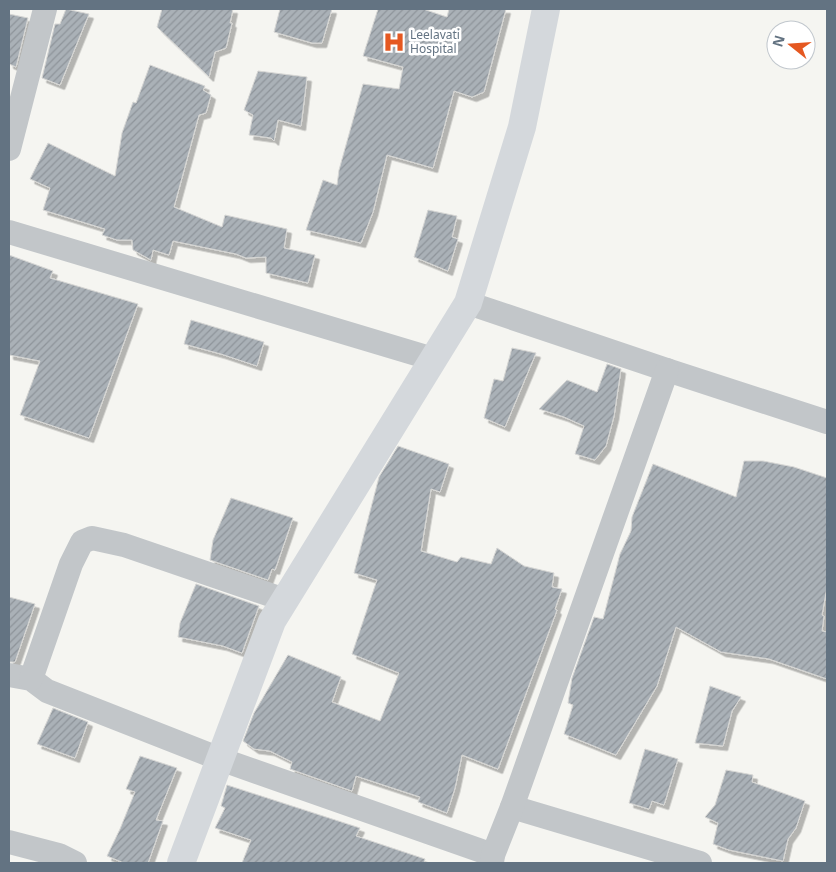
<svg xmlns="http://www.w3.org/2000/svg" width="836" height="872" font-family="'Noto Sans',sans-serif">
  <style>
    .building { fill: url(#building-hatch); stroke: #d6d6d4; filter: url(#shadow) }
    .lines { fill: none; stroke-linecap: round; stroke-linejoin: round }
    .minor { stroke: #c2c6c9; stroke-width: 24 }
    .secondary { stroke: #d4d8dc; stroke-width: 28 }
    .labels { text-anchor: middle; stroke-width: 5; stroke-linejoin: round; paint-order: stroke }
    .poi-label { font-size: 12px; fill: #637382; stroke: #fff; text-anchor: start }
  </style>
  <defs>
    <pattern id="building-hatch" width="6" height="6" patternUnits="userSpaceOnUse" patternTransform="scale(1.25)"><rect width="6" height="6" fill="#aab1b7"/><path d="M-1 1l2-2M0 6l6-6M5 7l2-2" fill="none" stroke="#8e949a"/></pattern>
    <filter id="shadow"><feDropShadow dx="4.5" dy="4.5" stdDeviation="0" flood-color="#0004"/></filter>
  </defs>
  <rect width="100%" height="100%" fill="#f5f5f1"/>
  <g class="building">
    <path d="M66,9L89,14L60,85L42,78L55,24H60Z"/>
    <path d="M162,9H233L230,23H232L226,48L215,52L209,77L157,27Z"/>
    <path d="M280,9H332L322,43H312L274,32Z"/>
    <path d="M378,9H423L447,17L449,9H506L484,92L472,97L454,91L433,168L387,155L373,212L361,243L306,230L323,180L337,185L339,170L363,84L399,89L403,67L363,56Z"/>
    <path d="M9,14L28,18L16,67L9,64Z"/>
    <path d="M150,65L205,86L203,90L211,95L206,113L199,115L174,207L222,227L225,215L287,229L284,248L315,255L308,283L266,273V257L246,258L236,254L173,241L169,255L153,250L151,260L133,250L132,240H117L102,235L105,229L43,210L50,188L30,179L48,143L115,176L122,133L133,102L136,103Z"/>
    <path d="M258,71L307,77L301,126L278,120L274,141L271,138L249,135L253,115L244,110Z"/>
    <path d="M428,210L457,216L452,237L458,239L448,271L414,257Z"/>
    <path d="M9,255L53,271L50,278L138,304L89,438L20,415L40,361L9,355Z"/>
    <path d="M191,320L264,342L257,366L221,354L184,344Z"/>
    <path d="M512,348L536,353L505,427L484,418L494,379L503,381Z"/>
    <path d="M607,364L621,369L614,416L606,446L595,460L575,454L584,426L564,417L539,409L567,380L597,392Z"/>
    <path d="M398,446L449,464L440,492L431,489L421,551L457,562L461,557L491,564L497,548L524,566L554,573L552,587L562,589L555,609L557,610L498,769L462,755L455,788L447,813L418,802L420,797L356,776L352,791L290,769L292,762L270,751L254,749L243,741L254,713L288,655L341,677L332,702L380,721L399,673L352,654L377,580L354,573L379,477Z"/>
    <path d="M744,461H763L794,467L827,478V587L822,615L824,616L822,631L827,632V679L769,659L721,652L676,627L657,686L616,755L564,734L573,705L568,703L572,678L594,617L603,619L620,554L631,531L632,517L653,464L736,497Z"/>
    <path d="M231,498L293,518L275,570L272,569L268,580L210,560L213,540Z"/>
    <path d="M196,584L259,606L242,653L223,646L178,637L180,623Z"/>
    <path d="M9,597L35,604L15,662H9Z"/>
    <path d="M710,686L741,697L732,711L723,746L695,743Z"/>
    <path d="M53,708L88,722L75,758L37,744Z"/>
    <path d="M645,749L678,759L664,805L652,801L649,809L629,803Z"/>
    <path d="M140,756L177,768L156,820L163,821L148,863H124L107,856L120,829L135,792L126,789Z"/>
    <path d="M726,770L753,775L752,782L805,801L796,828L788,839L783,861L729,850L713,844L718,823L705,817L715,805Z"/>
    <path d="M227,785L360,828L356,836L425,859L424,863H242L251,840L215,828L225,808L221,806Z"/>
  </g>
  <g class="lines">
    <g class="minor">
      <path d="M9,149L45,9"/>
      <path d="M9,232L433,359"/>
      <path d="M468,303L667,370L827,422"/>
      <path d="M9,675L31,679L47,691L220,759L493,855"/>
      <path d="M31,679L71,564L82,542L92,538L124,545L285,600"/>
      <path d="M512,807L700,863"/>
      <path d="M9,842L59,855L75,863"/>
      <path d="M492,863L493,855L512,807L667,370"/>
    </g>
    <path class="secondary" d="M181,863L272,621L468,303L522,127L546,9"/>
  </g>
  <defs>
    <g id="hospital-bare" transform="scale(1.725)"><path d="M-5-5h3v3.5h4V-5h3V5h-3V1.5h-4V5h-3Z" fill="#e55821" stroke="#fff" stroke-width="2.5" paint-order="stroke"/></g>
  </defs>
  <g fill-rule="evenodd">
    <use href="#hospital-bare" x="394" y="42"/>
  </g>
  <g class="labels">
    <g class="poi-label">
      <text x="410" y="39">Leelavati<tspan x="410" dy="14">Hospital</tspan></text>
    </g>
  </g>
  <rect width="836" height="872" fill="none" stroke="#637382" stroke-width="20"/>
  <g transform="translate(791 45) rotate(287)"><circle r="24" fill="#ffffff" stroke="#c1c7cd"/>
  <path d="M0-4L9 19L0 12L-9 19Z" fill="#e55821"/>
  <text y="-8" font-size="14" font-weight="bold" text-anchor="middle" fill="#637382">N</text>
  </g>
</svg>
